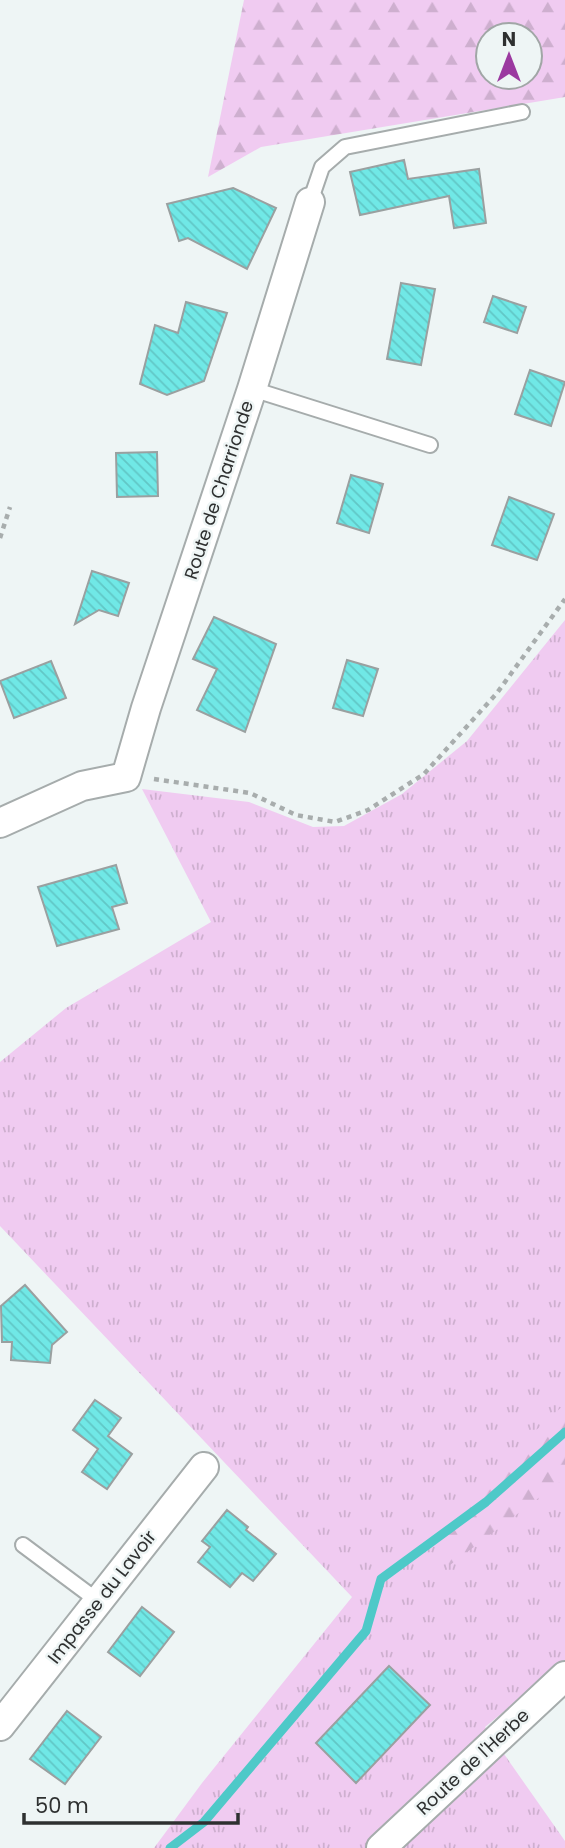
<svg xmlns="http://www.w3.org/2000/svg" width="565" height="1848" font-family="Poppins,sans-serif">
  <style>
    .grass { fill: url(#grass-tufts) }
    .forest { fill: url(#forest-firs); fill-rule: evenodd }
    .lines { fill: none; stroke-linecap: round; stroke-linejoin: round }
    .stream { stroke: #4ec9c8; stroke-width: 9 }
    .building { fill: url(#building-back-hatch); stroke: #9aa0a0; stroke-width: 2 }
    .service-casing { stroke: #a6acac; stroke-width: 18 }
    .minor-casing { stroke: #a6acac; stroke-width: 32 }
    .path { stroke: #a8adad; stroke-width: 4.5; stroke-dasharray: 5 5; stroke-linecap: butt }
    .service { stroke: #fff; stroke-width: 14 }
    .minor { stroke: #fff; stroke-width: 28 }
    .labels { text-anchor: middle; stroke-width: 5; stroke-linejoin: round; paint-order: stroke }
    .street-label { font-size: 18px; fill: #2e3030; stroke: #eef5f5 }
  </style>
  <defs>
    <pattern id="grass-tufts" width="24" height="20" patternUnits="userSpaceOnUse" patternTransform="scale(1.75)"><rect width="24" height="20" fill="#f0cbf1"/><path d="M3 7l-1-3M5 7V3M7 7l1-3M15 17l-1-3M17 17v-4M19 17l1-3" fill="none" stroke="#ceafcf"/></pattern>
    <pattern id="forest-firs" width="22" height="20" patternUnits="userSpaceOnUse" patternTransform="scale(1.75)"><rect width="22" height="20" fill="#f0cbf1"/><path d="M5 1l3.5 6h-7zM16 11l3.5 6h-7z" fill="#ceafcf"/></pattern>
    <pattern id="building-back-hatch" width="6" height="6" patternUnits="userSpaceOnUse" patternTransform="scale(1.75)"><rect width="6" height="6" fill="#70e8e6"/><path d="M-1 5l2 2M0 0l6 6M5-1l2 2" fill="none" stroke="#61c7c6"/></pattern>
  </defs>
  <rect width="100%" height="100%" fill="#eef5f5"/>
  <path class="grass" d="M565,620V1661L485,1727L565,1841V1848H154L202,1783L352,1597L0,1226V1062L66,1008L211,922L142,789L249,802L313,827L344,826L402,794L467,741Z"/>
  <g class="forest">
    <path d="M244,0H565V97L261,147L208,177ZM530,35V77H488V35Z"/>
    <path d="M565,1404V1478L450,1565L427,1529Z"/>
  </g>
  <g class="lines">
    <path class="stream" d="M170,1848L204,1822L366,1631L381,1579L486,1502L565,1432"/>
  </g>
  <g class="building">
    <path d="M404,160L408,179L479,169L486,223L454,228L449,196L360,215L350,172Z"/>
    <path d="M233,188L276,208L247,269L188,238L179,241L167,204Z"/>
    <path d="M401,283L435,289L421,365L387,359Z"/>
    <path d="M493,296L526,307L517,333L484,322Z"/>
    <path d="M186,302L227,313L204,381L167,395L140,384L155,325L178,333Z"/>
    <path d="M530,370L565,382L551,426L515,414Z"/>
    <path d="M157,452L158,496L117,497L116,453Z"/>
    <path d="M351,475L383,484L369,533L337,523Z"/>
    <path d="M509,497L554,514L537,560L492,545Z"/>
    <path d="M92,571L129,583L118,616L99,610L75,624Z"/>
    <path d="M214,617L276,644L245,732L197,710L217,669L193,659Z"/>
    <path d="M347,660L378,669L363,716L333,708Z"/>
    <path d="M51,661L66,698L14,718L0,681Z"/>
    <path d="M116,865L127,903L112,907L119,929L57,946L38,887Z"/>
    <path d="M25,1285L67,1332L52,1345L50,1363L11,1360L12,1342H2L1,1306Z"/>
    <path d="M95,1400L121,1418L108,1436L132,1454L107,1489L82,1472L98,1449L73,1430Z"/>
    <path d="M227,1510L248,1527L246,1530L276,1554L253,1581L242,1573L230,1587L198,1562L210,1547L202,1541Z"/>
    <path d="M142,1607L174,1632L140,1676L108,1652Z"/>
    <path d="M389,1666L430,1705L356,1783L316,1743Z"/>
    <path d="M67,1711L101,1737L65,1784L30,1759Z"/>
  </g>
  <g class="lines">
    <g class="service-casing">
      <g id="service">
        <path d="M310,202L322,167L345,147L522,112"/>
        <path d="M252,389L430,445"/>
        <path d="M23,1545L98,1601"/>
      </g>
    </g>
    <g class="minor-casing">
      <g id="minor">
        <path d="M0,823L82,786L126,777L146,708L252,389L310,202"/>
        <path d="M0,1726L204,1467"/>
        <path d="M381,1848L565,1676"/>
      </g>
    </g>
    <g class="path">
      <path d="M0,538L10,507"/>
      <path d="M154,779L250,793L296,815L335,822L368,810L424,774L497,693L565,599"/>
    </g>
    <use href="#service" class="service"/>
    <use href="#minor" class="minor"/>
  </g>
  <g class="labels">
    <g class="street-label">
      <text transform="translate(219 490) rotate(-72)" y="6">Route de Charrionde</text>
      <text transform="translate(102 1597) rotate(-52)" y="6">Impasse du Lavoir</text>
      <text transform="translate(473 1762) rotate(-43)" y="6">Route de l'Herbe</text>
    </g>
  </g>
  <g transform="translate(509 56)"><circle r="33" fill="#eef5f5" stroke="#a1a6a6" stroke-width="2"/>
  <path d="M0-5L12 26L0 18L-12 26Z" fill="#9b39a0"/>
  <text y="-10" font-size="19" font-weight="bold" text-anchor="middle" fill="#2e3030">N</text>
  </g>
  <path d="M24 1813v10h214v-10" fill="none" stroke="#2e3030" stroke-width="3.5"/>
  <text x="35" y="1813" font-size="21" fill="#2e3030" stroke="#eef5f5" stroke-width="5" paint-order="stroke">50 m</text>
</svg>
